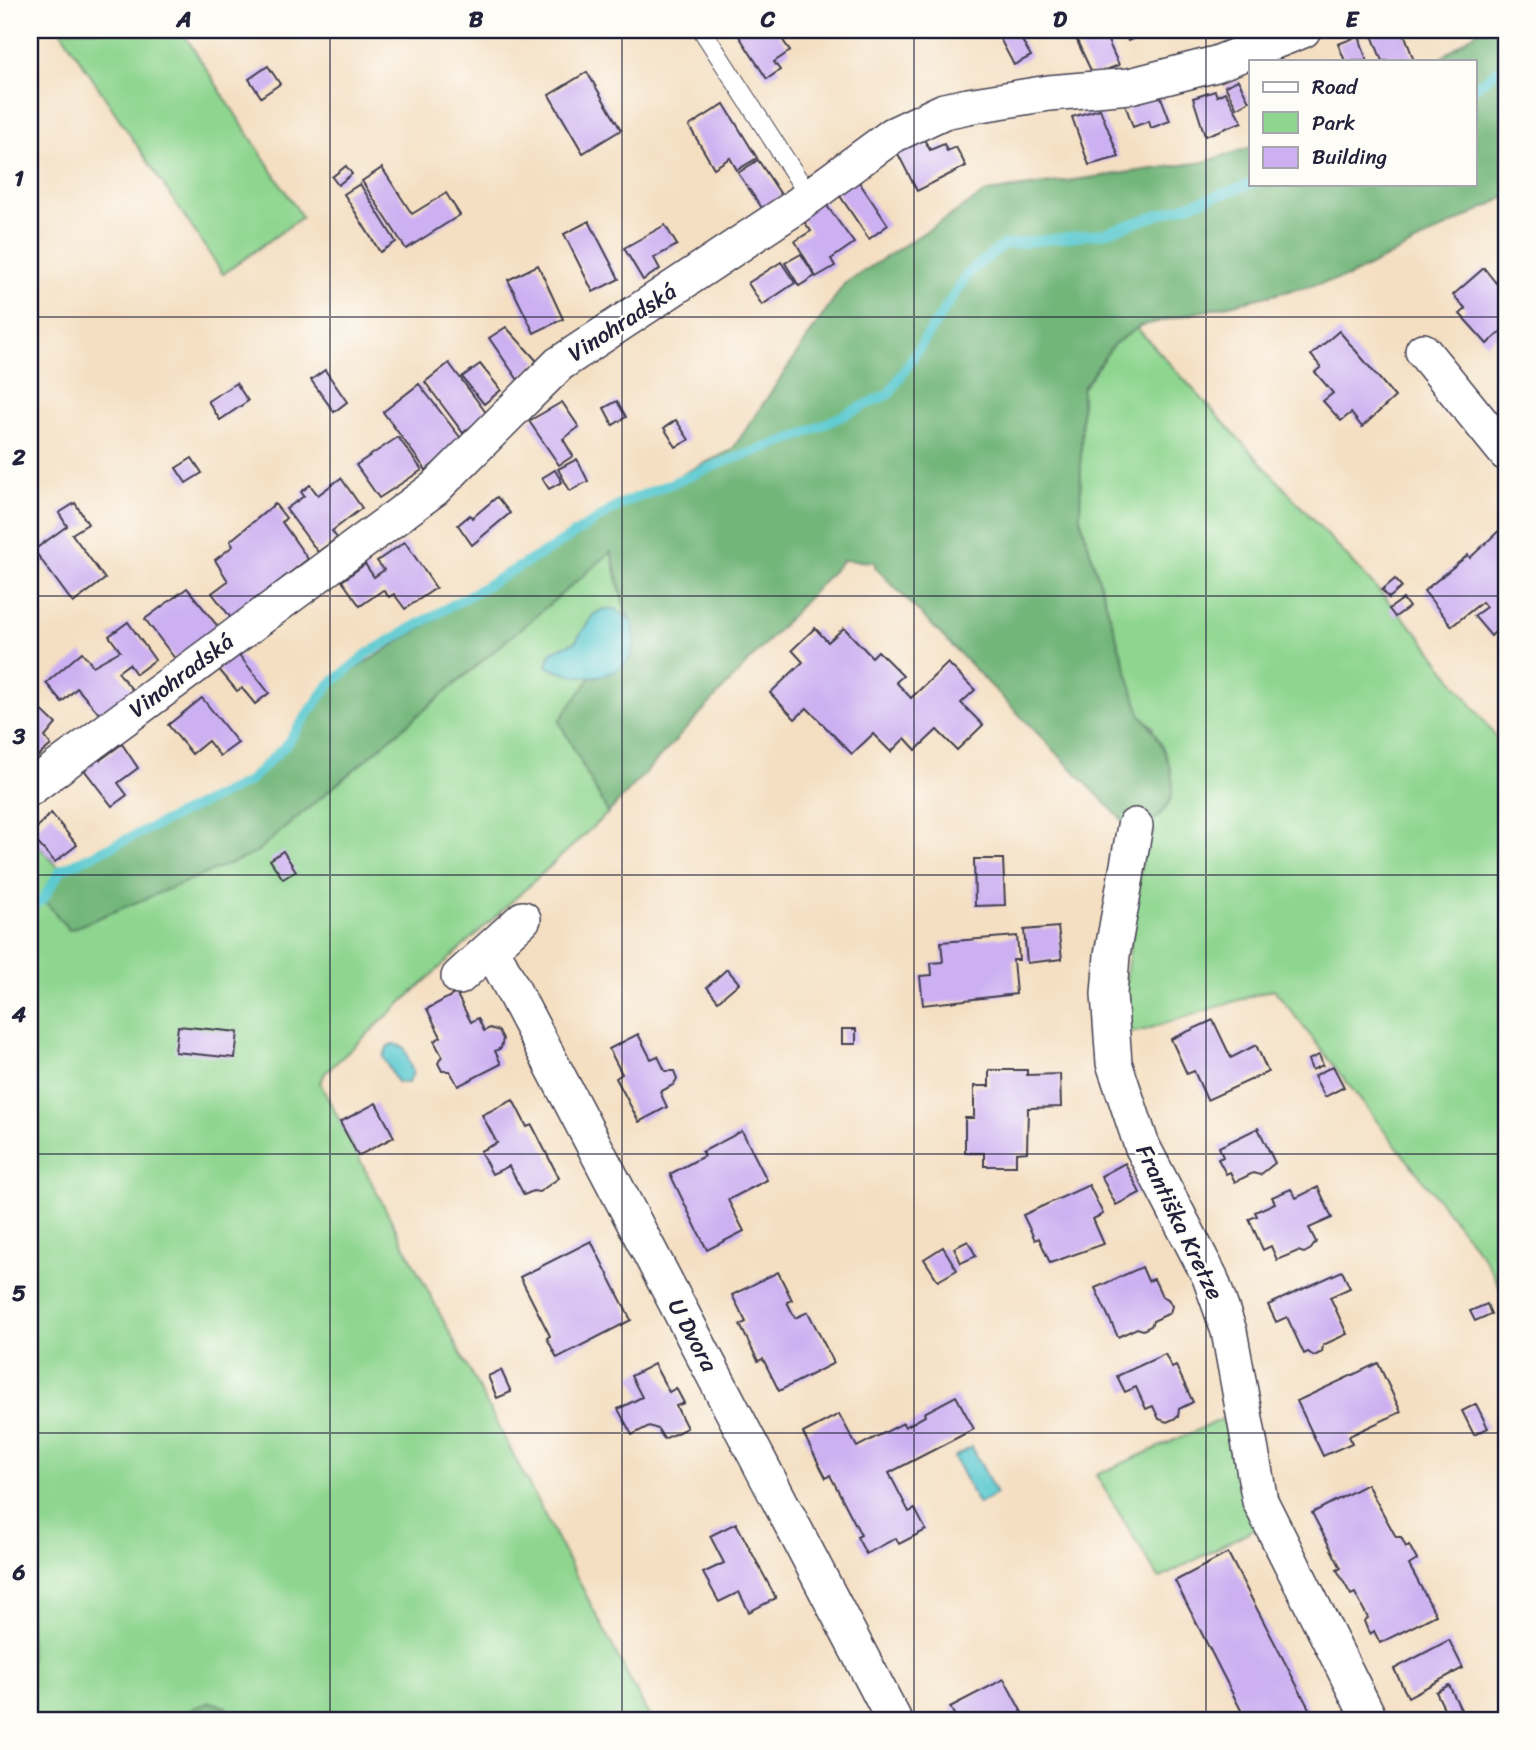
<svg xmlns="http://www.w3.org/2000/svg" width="1536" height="1750" font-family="Sriracha,sans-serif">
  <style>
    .green { fill: #8ed58f; stroke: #587c65; stroke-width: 2 }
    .forest { fill: #72b67a; stroke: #4a6c5a; stroke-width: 2 }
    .water { fill: #5dcad1; stroke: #407686; stroke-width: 2 }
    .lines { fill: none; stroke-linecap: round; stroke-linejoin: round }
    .stream { stroke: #5dcad1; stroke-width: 10 }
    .building { fill: #ccb0f1 }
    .service-casing { stroke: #423e4f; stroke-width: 20 }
    .minor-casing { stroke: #423e4f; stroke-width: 38 }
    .service { stroke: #fff; stroke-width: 18 }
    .minor { stroke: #fff; stroke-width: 35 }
    .grid { fill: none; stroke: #22223b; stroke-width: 2; stroke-opacity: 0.55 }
    .labels { text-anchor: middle; stroke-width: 5; stroke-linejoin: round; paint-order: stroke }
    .street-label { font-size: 23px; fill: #22223b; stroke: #fdfcf7 }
    .neatline { fill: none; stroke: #22223b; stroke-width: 2.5 }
    .grid-label { font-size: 23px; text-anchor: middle; font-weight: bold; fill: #22223b }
  </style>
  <rect width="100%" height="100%" fill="#fdfcf7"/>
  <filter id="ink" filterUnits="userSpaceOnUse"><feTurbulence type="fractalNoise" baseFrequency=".0143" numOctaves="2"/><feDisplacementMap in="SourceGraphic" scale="14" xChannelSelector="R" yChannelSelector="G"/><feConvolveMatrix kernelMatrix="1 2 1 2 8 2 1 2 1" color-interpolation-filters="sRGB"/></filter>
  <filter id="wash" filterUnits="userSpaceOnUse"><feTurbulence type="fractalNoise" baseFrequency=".00686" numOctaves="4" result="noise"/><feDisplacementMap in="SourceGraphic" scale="28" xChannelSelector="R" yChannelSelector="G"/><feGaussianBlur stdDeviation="1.57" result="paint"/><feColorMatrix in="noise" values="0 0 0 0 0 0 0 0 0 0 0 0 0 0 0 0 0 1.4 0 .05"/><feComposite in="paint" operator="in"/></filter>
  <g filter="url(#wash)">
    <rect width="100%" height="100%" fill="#f4dfc2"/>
    <g class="green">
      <path d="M60,30H181L302,217L223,274Z"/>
      <path d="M1136,327L1421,637L1506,751V1299L1486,1261L1274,989L1141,1031L1122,1033L1120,1021L1146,831L1155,835L1148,826L1153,727L1140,714L1080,518L1082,389L1120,335Z"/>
      <path d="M611,552L626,615L634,630L631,655L624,666L611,674L598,677L559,721L608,813L325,1073L320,1083L651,1720H30V837L61,870L254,854Z"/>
      <path d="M1227,1417L1256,1528L1159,1579L1096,1475Z"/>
    </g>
    <g class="forest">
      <path d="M1479,30H1506V197L1348,277L1140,326L1113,345L1082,389L1080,518L1140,714C1158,732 1180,775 1170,801C1166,810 1155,819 1148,826L1127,825L875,567V562L843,560L608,813L559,721L591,677C619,675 641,656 633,626C631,619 626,614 624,606C620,588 617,570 611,552L254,854L69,930L43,899L61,870L248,782L285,746L328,686L621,504L732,450L844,284L987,192L1204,162L1251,147V184H1475V61H1437Z"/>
      <path d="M211,1702L226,1707L232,1720H181L193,1708Z"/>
    </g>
    <g class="water">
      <path d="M604,609H616L632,622C648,679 585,687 547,666L551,652L575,642L594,614Z"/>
      <path d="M393,1044L404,1047L413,1073L408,1083L397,1082L383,1057L388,1046Z"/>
      <path d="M972,1447L996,1494L978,1504L954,1457Z"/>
    </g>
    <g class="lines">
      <g class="stream">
        <path d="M1475,87L1506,65"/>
        <path d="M30,908L43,899L61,870L248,782L285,746L328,686L368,653L552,548L621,504L724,462L799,436L889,394L969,272L1003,245L1104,233L1251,184"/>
      </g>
    </g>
    <g id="blocks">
      <g class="building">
        <path d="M735,30H776L790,51L774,62L780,70L767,79Z"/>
        <path d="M1008,30H1016L1031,56L1014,65L998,35Z"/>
        <path d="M1072,30H1103L1119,65L1093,75Z"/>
        <path d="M1123,30H1153L1128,41Z"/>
        <path d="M1370,30H1403L1414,61H1382Z"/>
        <path d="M1359,36L1367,61H1345L1338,44Z"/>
        <path d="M268,66L280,84L261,97L249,79Z"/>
        <path d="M587,72L621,130L583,153L549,95Z"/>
        <path d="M1238,80L1249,101L1237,108L1225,86Z"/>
        <path d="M1215,91L1217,96L1225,92L1242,122L1205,136L1193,98Z"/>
        <path d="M1159,92L1170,121L1151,128L1149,121L1133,127L1124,101Z"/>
        <path d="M724,104L757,158L737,170L730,158L714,168L689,126Z"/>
        <path d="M1100,109L1119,157L1089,165L1072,117Z"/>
        <path d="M921,134L930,150L944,144L947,151L956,147L966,166L917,191L895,148Z"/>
        <path d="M758,160L782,196L762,208L738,173Z"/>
        <path d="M346,166L352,174L338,185L332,177Z"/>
        <path d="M382,168L412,214L446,193L460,215L406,249L362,181Z"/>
        <path d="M855,176L888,225L869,239L836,190Z"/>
        <path d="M360,184L396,242L380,252L344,194Z"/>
        <path d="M822,199L854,243L831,259L835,266L816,277L795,241L811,231L799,215Z"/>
        <path d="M589,221L619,279L593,292L564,234Z"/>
        <path d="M665,225L677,245L654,258L660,269L643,280L624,248Z"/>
        <path d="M801,254L815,276L799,286L785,263Z"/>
        <path d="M781,262L795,283L762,305L748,283Z"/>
        <path d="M538,265L563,319L534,333L508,280Z"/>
        <path d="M1484,268L1496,283L1506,274V327L1487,344L1460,314L1466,309L1453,295Z"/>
        <path d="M506,327L537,361L518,380L489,338Z"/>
        <path d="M1339,331L1395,397L1362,427L1351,413L1341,421L1323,401L1333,393L1315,372L1321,367L1311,355Z"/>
        <path d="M449,363L487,414L463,433L425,382Z"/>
        <path d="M480,364L501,390L484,404L462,377Z"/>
        <path d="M325,370L347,402L334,412L311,380Z"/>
        <path d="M236,383L248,401L220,420L208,401Z"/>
        <path d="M419,384L463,441L426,470L383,412Z"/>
        <path d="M617,401L626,417L613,425L604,408Z"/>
        <path d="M562,402L579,427L563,439L573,456L559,465L529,421Z"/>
        <path d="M676,420L689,440L676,447L664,428Z"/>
        <path d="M398,437L422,470L379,498L356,465Z"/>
        <path d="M192,458L202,473L186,483L176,468Z"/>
        <path d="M577,459L588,481L570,491L558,469Z"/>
        <path d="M555,470L562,482L549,489L542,478Z"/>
        <path d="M341,478L362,508L332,531L337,538L318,552L286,509L304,496L301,492L310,485L318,495Z"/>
        <path d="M497,497L510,513L472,545L458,525L470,515L472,518Z"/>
        <path d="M75,503L88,524L72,534L105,579L73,603L34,550L67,526L59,513Z"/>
        <path d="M275,504L286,518L282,522L308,559L231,618L212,593L228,581L215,560L233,546L230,541Z"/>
        <path d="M1506,524V621L1491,636L1474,616L1486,607L1482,602L1452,626L1424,591L1468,555L1470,558Z"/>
        <path d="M405,542L436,588L405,609L394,594L389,597L383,590L360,606L342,581L365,564L374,577L384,570L377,561Z"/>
        <path d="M1395,579L1402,587L1389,598L1382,590Z"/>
        <path d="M187,588L220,629L176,660L145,619Z"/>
        <path d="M1403,599L1409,607L1395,617L1389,609Z"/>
        <path d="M128,622L155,660L136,674L129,664L118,672L134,692L101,716L77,688L62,702L46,683L82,652L93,666L120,651L109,636Z"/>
        <path d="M815,628L828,642L844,628L872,657L878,651L903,676L896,682L911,698L948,663L975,690L961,703L983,725L957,750L937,730L916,750L905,738L891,752L873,734L852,754L807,708L795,719L770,693L803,662L792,650Z"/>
        <path d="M236,651L269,693L255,704L242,688L237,691L217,667Z"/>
        <path d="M202,698L238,743L220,756L208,741L192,754L168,725Z"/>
        <path d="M30,699L56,724L45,737L51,745L30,763Z"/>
        <path d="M122,744L138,768L118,783L127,795L112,806L82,767L97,756L100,760Z"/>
        <path d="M51,813L77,845L55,862L30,835Z"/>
        <path d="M283,851L296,871L283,879L270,860Z"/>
        <path d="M974,859H1003L1005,905L975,906Z"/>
        <path d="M1058,927L1062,959L1027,963L1024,930Z"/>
        <path d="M1017,936L1019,960H1013L1016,994L923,1005L920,976L932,975L931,963L943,962L941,942Z"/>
        <path d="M727,969L739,983L718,1001L707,987Z"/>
        <path d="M456,993L471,1022L478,1018L484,1031L490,1028L499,1031L503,1039L501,1048L495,1051L501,1064L458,1086L450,1071H442L438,1063L442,1056L434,1041L441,1037L427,1009Z"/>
        <path d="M1213,1020L1231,1058L1256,1045L1268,1072L1207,1100L1194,1071L1187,1074L1171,1039Z"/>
        <path d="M178,1026L238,1032L235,1058L175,1052Z"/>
        <rect x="842" y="1029" width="14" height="15"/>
        <path d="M638,1034L651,1059L658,1056L665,1071H674L677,1079L673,1085L660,1092L667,1107L639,1122L616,1078L622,1074L609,1049Z"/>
        <path d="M1319,1055L1323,1065L1312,1070L1308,1060Z"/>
        <path d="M1333,1066L1344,1087L1325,1097L1314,1076Z"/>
        <path d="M989,1070H1027V1075L1060,1074L1061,1107L1028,1108L1027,1152L1016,1153V1166H984V1153H965V1118H974V1086H989Z"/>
        <path d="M513,1100L527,1127L532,1125L559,1178L539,1192L533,1191L524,1195L509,1166L492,1174L480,1151L497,1143L482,1115Z"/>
        <path d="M376,1103L394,1137L358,1156L340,1122Z"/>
        <path d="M1258,1128L1275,1163L1260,1175L1253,1173L1235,1182L1230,1172L1226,1174L1218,1159L1223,1157L1219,1147Z"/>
        <path d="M742,1131L767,1180L728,1200L744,1231L707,1250L670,1174L704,1156L702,1152Z"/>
        <path d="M1125,1163L1140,1193L1116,1205L1101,1176Z"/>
        <path d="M1089,1185L1103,1214L1093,1219L1104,1244L1050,1263L1039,1238L1035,1240L1023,1215Z"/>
        <path d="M1318,1187L1332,1218L1309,1228L1316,1242L1311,1249L1304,1253L1298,1251L1277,1260L1271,1246L1263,1250L1249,1219L1257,1216L1255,1212L1275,1203L1272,1197L1291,1189L1296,1198Z"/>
        <path d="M591,1241L631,1320L557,1358L547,1338L550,1336L520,1277Z"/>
        <path d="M968,1241L976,1256L961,1263L954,1248Z"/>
        <path d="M943,1247L957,1270L938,1281L924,1259Z"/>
        <path d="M1142,1267L1148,1281L1154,1279L1162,1296L1168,1299L1172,1306L1170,1313L1153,1321L1151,1326L1143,1330L1137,1328L1118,1337L1095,1288Z"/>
        <path d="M1342,1271L1350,1288L1330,1297L1347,1334L1323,1345L1322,1352L1314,1356L1308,1352L1304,1354L1287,1317L1276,1322L1268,1305Z"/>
        <path d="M778,1272L792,1300L787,1302L795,1318L808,1312L834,1363L779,1391L763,1359L758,1361L740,1325L746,1322L732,1295Z"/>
        <path d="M1487,1304L1491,1314L1475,1321L1470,1311Z"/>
        <path d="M1165,1354L1172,1368L1176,1366L1193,1402L1179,1409L1178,1417L1167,1422L1159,1419L1153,1406L1146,1409L1136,1387L1125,1392L1117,1376Z"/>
        <path d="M1378,1363L1401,1412L1349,1436L1352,1443L1323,1456L1297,1401Z"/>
        <path d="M654,1364L669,1392L676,1388L684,1403L676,1406L687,1428L664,1439L658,1429L649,1426L632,1435L618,1409L642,1397L631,1376Z"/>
        <path d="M501,1370L511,1392L497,1398L488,1376Z"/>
        <path d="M956,1396L974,1429L889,1473L909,1512L915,1509L926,1530L899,1544L896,1538L866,1554L857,1537L861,1535L830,1475L826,1478L803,1433L839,1414L857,1447L903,1423L905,1427L925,1416L924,1413Z"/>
        <path d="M1476,1404L1488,1428L1474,1435L1462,1411Z"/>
        <path d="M1367,1484L1396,1537H1401L1406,1547L1409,1545L1417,1560L1409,1565L1436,1615L1380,1643L1374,1631L1370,1634L1368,1631L1364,1621L1368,1618L1355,1593L1351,1595L1337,1570L1341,1568L1312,1513Z"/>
        <path d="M736,1523L776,1598L749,1612L739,1592L719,1602L703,1573L724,1563L710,1536Z"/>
        <path d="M1228,1553L1245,1586L1315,1720H1246L1175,1581Z"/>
        <path d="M1449,1640L1463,1668L1408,1697L1394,1669Z"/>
        <path d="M1004,1679L1026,1720H957L950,1707Z"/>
        <path d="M1449,1685L1463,1714L1466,1720H1450L1436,1692Z"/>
      </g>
    </g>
  </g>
  <g filter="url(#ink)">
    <use href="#blocks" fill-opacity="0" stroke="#423e4f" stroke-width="2"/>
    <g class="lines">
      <g class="service-casing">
        <path id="service" d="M702,30L809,196"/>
      </g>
      <g class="minor-casing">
        <g id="minor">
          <path d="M1423,351L1506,453"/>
          <path d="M30,788L434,489L559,364L791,210L893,135L944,111L968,106L1049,93L1130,86L1216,64L1303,30"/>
          <path d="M1135,826L1112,955L1109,994L1114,1063L1142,1146L1210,1277L1229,1331L1260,1501L1370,1720"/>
          <path d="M492,950L894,1720"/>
          <path d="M459,977L523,919"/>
        </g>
      </g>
      <use href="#service" class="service"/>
      <use href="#minor" class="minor"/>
    </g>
  </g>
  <path class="grid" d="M330,30V1720M622,30V1720M914,30V1720M1206,30V1720M30,317H1506M30,596H1506M30,875H1506M30,1154H1506M30,1433H1506"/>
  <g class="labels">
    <g class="street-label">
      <text transform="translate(622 322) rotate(-33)" y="8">Vinohradská</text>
      <text transform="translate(181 675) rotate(-37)" y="8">Vinohradská</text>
      <text transform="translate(1180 1222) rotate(64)" y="8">Františka Kretze</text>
      <text transform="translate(693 1335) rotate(62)" y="8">U Dvora</text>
    </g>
  </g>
  <rect width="1536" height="1750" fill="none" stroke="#fdfcf7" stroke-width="77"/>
  <rect x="1249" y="60" width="228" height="126" fill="#fdfcf7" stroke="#a5a5ac" stroke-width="2"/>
  <rect x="1263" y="82" width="35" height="10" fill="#ffffff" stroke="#a5a5ac" stroke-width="2"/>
  <text x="1312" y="94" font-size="21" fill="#22223b">Road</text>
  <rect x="1263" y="112" width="35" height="21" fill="#8ed58f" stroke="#a5a5ac" stroke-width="2"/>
  <text x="1312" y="130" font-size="21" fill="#22223b">Park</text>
  <rect x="1263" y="147" width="35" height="21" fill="#ccb0f1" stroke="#a5a5ac" stroke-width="2"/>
  <text x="1312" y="164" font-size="21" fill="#22223b">Building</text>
  <rect x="38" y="38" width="1460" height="1674" class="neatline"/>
  <g class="grid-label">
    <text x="184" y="27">A</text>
    <text x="476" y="27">B</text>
    <text x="768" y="27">C</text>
    <text x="1060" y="27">D</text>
    <text x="1352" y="27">E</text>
    <text x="19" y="186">1</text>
    <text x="19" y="465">2</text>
    <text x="19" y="744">3</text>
    <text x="19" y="1022">4</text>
    <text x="19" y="1301">5</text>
    <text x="19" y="1580">6</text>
  </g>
</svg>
